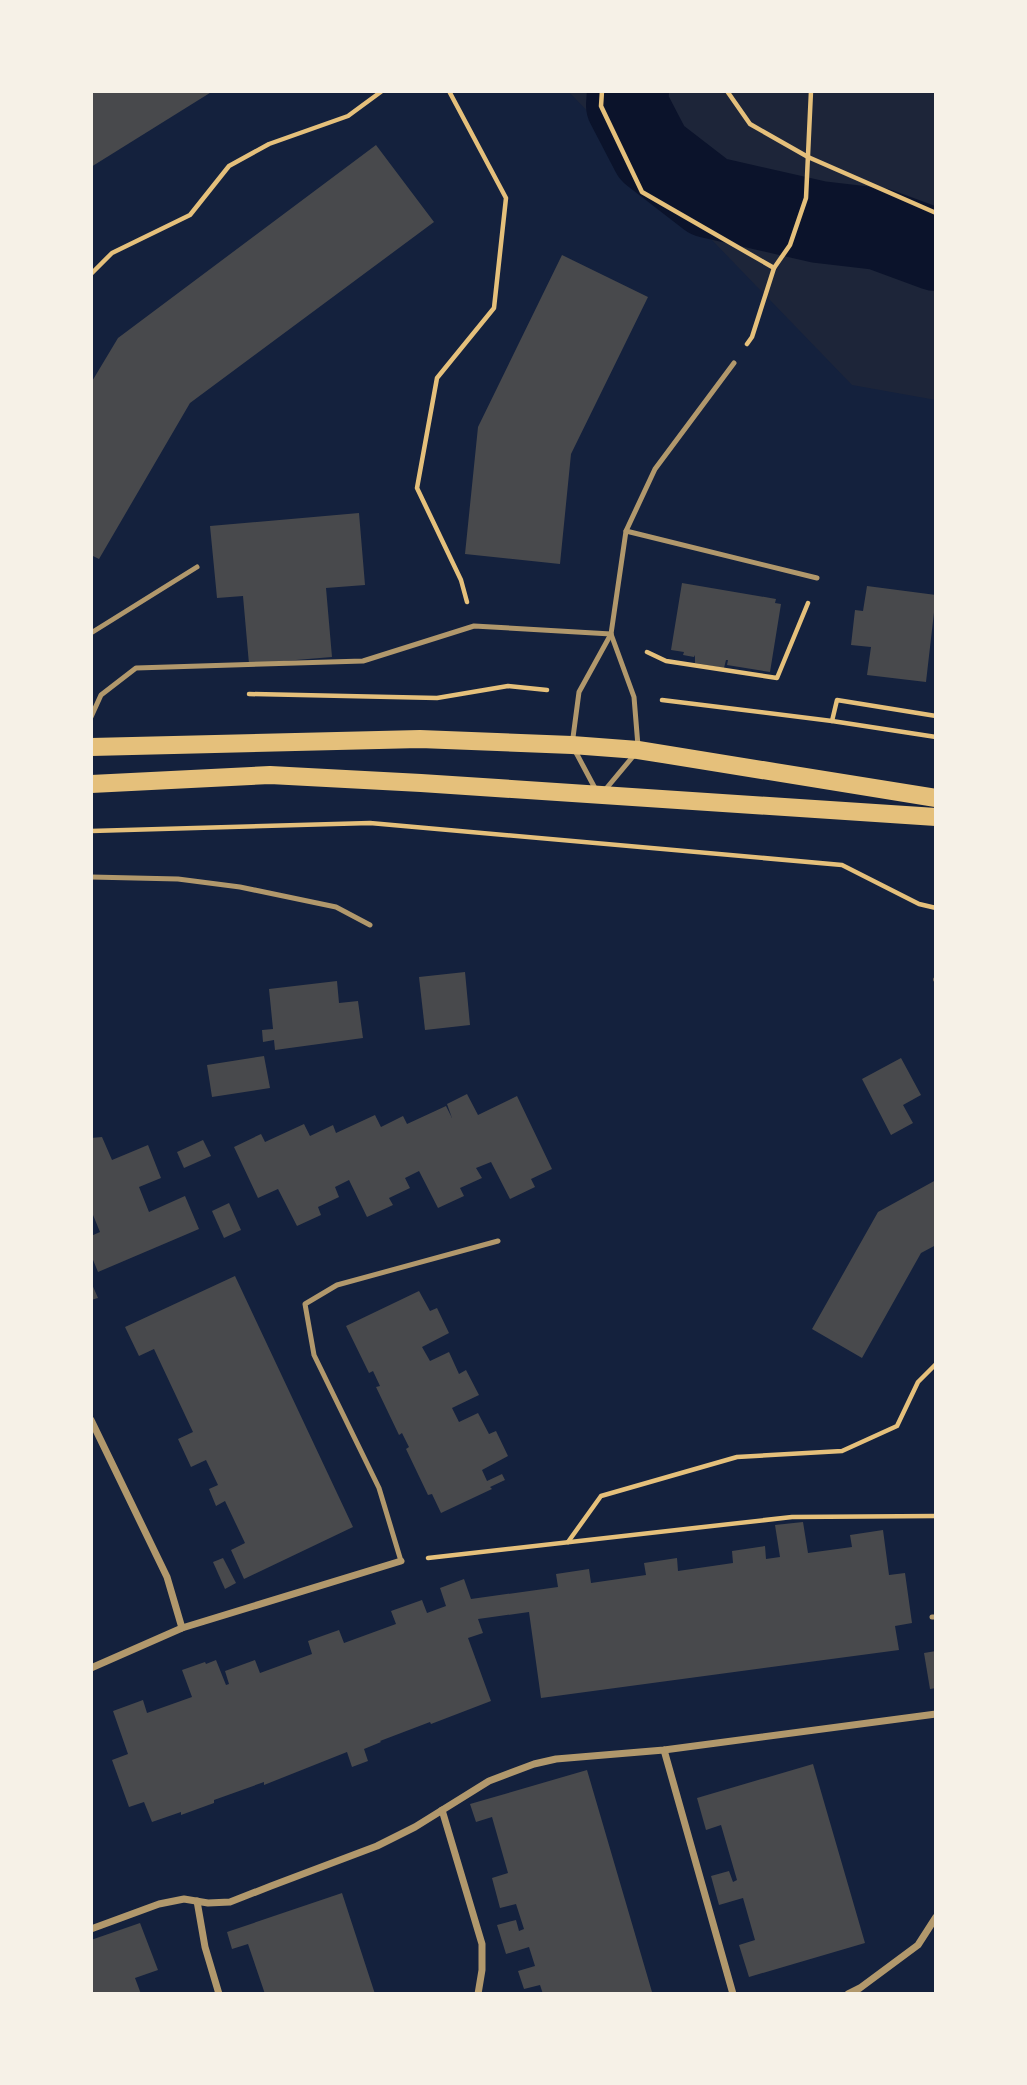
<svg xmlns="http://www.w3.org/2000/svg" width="1027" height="2085" font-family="'IBM Plex Sans',sans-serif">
<rect width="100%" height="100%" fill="#14213d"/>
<path fill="#1d2539" d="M 568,91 L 936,91 L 936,400 L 852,385 Z"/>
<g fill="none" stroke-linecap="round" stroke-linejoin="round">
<path stroke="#0b132b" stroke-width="82" d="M 628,91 L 627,105 L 652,153 L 709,197 L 819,222 L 879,229 L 936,250"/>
</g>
<g fill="#48494c">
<path d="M 91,91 L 213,91 L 91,167 Z"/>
<path d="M 376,145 L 434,222 L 190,403 L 99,559 L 91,555 L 91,383 L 118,338 Z"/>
<path d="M 562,255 L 648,297 L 571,454 L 560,564 L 465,554 L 478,427 Z"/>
<path d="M 359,513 L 365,585 L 326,588 L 332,657 L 249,664 L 243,596 L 217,598 L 210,526 Z"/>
<path d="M 682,583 L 776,599 L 775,603 L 781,604 L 770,672 L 727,665 L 728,660 L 726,660 L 724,668 L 695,663 L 695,655 L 694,657 L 683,655 L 684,652 L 671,650 Z"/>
<path d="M 867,586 L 936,595 L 926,682 L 867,675 L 871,647 L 851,645 L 855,610 L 863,611 Z"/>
<path d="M 465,972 L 470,1025 L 425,1030 L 419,977 Z"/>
<path d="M 337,981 L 339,1003 L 358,1001 L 363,1038 L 275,1050 L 274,1040 L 263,1042 L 262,1030 L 273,1029 L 269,989 Z"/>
<path d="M 264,1056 L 270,1088 L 212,1097 L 207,1065 Z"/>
<path d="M 901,1058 L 921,1095 L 903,1105 L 913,1123 L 891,1135 L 862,1079 Z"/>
<path d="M 467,1094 L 478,1115 L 517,1096 L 552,1169 L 531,1179 L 535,1187 L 510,1199 L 491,1162 L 476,1168 L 482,1178 L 460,1188 L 464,1196 L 438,1208 L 419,1171 L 405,1178 L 410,1188 L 389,1198 L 393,1205 L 367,1217 L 349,1180 L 335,1187 L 339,1197 L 318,1207 L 321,1215 L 297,1226 L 278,1189 L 258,1198 L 234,1147 L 261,1134 L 265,1142 L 304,1124 L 310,1136 L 333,1125 L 336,1133 L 375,1115 L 381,1127 L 403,1116 L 407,1124 L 446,1106 L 452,1118 L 447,1104 Z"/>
<path d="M 102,1137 L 112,1160 L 148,1145 L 161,1178 L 139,1187 L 149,1212 L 185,1196 L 199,1229 L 98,1272 L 91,1255 L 91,1236 L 100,1232 L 91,1210 L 91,1138 Z"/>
<path d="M 203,1140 L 211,1156 L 184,1168 L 177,1152 Z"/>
<path d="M 936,1180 L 936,1245 L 921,1253 L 862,1358 L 812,1329 L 878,1212 Z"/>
<path d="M 229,1203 L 241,1230 L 224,1238 L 212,1211 Z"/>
<path d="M 235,1276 L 353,1527 L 244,1579 L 231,1550 L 245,1543 L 225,1501 L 216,1506 L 209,1489 L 218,1485 L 206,1460 L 191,1467 L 178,1439 L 193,1432 L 154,1349 L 139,1356 L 125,1327 Z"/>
<path d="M 91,1282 L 98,1298 L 91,1300 Z"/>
<path d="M 419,1291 L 430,1311 L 437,1308 L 449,1333 L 422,1347 L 430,1361 L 449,1352 L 459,1374 L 466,1370 L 479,1395 L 452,1408 L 459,1422 L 478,1413 L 489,1434 L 496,1431 L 508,1456 L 482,1470 L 487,1481 L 502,1474 L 505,1480 L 490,1487 L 492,1489 L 441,1513 L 432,1494 L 428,1495 L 406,1449 L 409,1447 L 402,1433 L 399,1435 L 376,1387 L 380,1386 L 373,1371 L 369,1373 L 346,1326 Z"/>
<path d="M 803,1522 L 808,1553 L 852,1547 L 850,1535 L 883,1530 L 889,1575 L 905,1573 L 912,1623 L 895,1626 L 899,1650 L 541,1698 L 529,1612 L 478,1619 L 483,1633 L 468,1638 L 491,1701 L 431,1724 L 430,1722 L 380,1741 L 381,1742 L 364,1749 L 368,1761 L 352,1767 L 347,1752 L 264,1785 L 264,1782 L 214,1800 L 214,1803 L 181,1815 L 181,1812 L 152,1822 L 144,1802 L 129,1807 L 112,1760 L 128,1754 L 113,1711 L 143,1700 L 147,1713 L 192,1697 L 182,1670 L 205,1662 L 206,1664 L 216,1660 L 226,1685 L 229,1684 L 225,1671 L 255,1660 L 260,1673 L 312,1654 L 308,1641 L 339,1630 L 344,1643 L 396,1624 L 391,1611 L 422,1600 L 427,1613 L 446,1606 L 440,1588 L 464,1579 L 471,1599 L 558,1587 L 556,1574 L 589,1569 L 591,1583 L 646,1575 L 644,1563 L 677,1558 L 678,1571 L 733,1563 L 732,1551 L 765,1546 L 766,1559 L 780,1557 L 775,1525 Z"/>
<path d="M 223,1558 L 236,1583 L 225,1589 L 213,1562 Z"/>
<path d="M 936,1651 L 936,1688 L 930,1689 L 924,1653 Z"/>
<path d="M 813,1764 L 865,1943 L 749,1977 L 739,1945 L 755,1940 L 743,1898 L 719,1905 L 711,1876 L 729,1871 L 733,1882 L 737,1880 L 721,1825 L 706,1830 L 697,1798 Z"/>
<path d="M 587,1770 L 652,1992 L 644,1994 L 543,1994 L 540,1985 L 524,1989 L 518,1971 L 535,1966 L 529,1947 L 506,1954 L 497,1925 L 516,1920 L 519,1931 L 524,1929 L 516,1904 L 500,1908 L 492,1878 L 508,1873 L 492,1817 L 476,1822 L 470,1804 Z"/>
<path d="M 342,1893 L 375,1994 L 265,1994 L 248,1944 L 232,1949 L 227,1932 Z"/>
<path d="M 140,1923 L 158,1970 L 135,1978 L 141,1994 L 91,1994 L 91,1940 Z"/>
</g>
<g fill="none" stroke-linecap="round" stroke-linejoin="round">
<g stroke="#e5c07b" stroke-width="4.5">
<path d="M 449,91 L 506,198 L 494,308 L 437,378 L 417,488 L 461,580 L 467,602"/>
<path d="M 602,91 L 601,106 L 642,192 L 774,268"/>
<path d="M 727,91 L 750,124 L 808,157 L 936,213"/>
<path d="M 91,274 L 112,253 L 190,215 L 229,166 L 269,144 L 348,116 L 382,91"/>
<path d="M 747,344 L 752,337 L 774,268 L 790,245 L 806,198 L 811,91"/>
<path d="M 647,652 L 666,661 L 777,678 L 808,603"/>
<path d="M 249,694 L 437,698 L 508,686 L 547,690"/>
<path d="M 662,700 L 832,721 L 936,737"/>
<path d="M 832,721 L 837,700 L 936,716"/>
<path d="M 91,831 L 370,823 L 842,865 L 919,904 L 936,908"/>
<path d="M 568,1542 L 601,1496 L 737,1457 L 842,1451 L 897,1426 L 918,1382 L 936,1364"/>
<path d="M 428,1558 L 792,1517 L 936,1516"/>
</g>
<g stroke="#b1986c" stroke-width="5">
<path d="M 626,531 L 817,578"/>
<path d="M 91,633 L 197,567"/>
<path d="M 611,634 L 634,697 L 638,746"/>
<path d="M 91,717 L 101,695 L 136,668 L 363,661 L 474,626 L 611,634"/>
<path d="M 605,790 L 635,754"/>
<path d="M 597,792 L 572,745 L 579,692 L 611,634 L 626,531 L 655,469 L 734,363"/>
<path d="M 91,877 L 178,879 L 240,887 L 336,907 L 370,925"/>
<path d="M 936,979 L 936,980"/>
<path d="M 401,1561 L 379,1488 L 314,1355 L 305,1304 L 337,1285 L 498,1241"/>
<path d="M 932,1617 L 936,1617"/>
</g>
<g stroke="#b1986c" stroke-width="7">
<path d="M 91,1420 L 167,1577 L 182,1628"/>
<path d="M 91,1668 L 182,1628 L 401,1561"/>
<path d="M 664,1750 L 733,1994"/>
<path d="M 442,1810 L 482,1944 L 482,1970 L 478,1994"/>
<path d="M 197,1901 L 205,1947 L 219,1994"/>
<path d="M 91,1929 L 159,1904 L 184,1899 L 208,1903 L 230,1902 L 271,1886 L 377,1846 L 415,1827 L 489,1781 L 534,1764 L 556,1759 L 664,1750 L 936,1714"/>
<path d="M 848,1994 L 860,1988 L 918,1945 L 936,1917"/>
</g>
<g stroke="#e5c07b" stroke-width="18">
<path d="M 91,747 L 420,739 L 572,745 L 638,750 L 936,798"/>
<path d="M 91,784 L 270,775 L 421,783 L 936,817"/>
</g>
</g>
<rect width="1027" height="2085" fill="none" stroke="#f6f1e7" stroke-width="186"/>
</svg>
